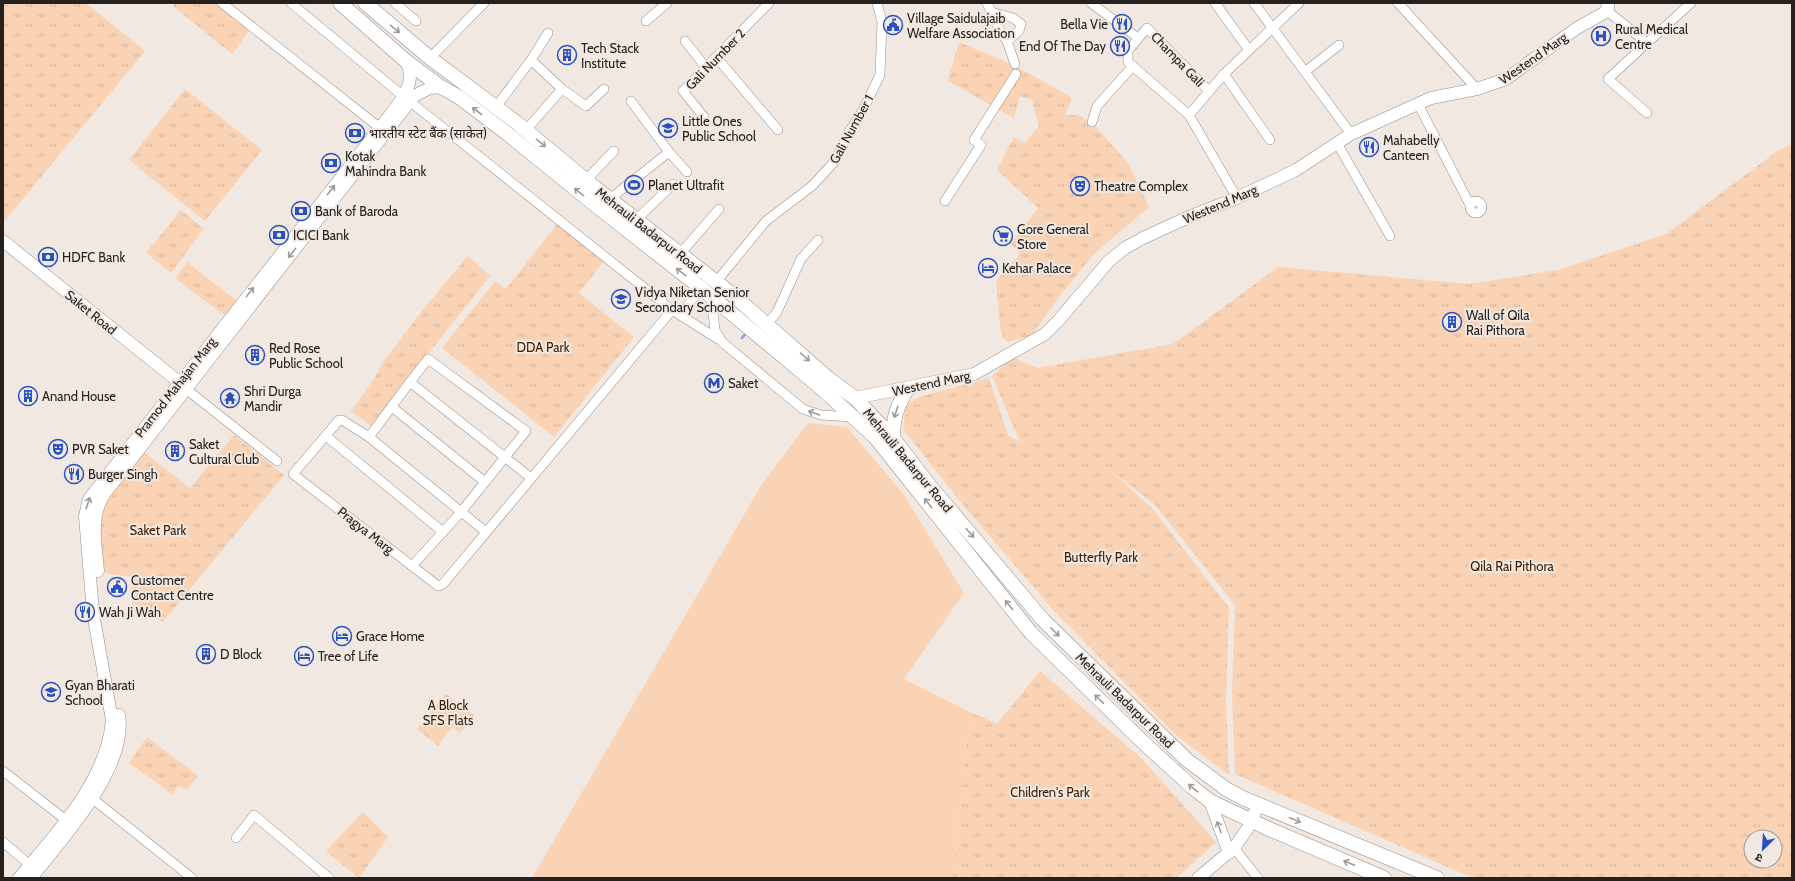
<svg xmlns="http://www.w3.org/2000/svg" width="1795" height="881" font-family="Cabin,'Noto Sans Devanagari',sans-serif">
<defs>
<pattern id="park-tufts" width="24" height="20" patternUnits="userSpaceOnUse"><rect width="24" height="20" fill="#fad3b5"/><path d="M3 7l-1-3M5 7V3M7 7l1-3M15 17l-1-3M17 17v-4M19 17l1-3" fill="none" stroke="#d6b59b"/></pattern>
</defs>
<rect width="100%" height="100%" fill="#f1e8e2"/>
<path fill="#fad3b5" d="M 808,423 L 847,427 L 904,495 L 964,593 L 904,679 L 970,712 L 953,878 L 532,878 L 762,484 Z"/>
<g fill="url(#park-tufts)" fill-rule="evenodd">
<path d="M 3,3 L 86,3 L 145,51 L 3,223 Z"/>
<path d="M 175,3 L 216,3 L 249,31 L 232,54 L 173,6 Z"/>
<path d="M 959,42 L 1016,66 L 1072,98 L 1065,115 L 1079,115 L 1096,127 L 1128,163 L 1149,207 L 1094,254 L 1062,293 L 1031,336 L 1008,342 L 1003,338 L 1000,327 L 996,281 L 1020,254 L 1011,244 L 1038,208 L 997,170 L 1014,137 L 1025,143 L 1039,126 L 1032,100 L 1020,96 L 1014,118 L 948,81 Z"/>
<path d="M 185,89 L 262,150 L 205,221 L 129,160 Z"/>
<path d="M 1792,144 L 1792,878 L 1473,878 L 1235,774 L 1232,694 L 1235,605 L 1155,505 L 1108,468 L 1152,508 L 1229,608 L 1226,702 L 1229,775 L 1177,736 L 1054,611 L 959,500 L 903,429 L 906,405 L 919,397 L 989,378 L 1008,435 L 1020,442 L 992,376 L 1013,357 L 1037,368 L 1173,344 L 1278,267 L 1469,284 L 1558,270 L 1666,234 L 1779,150 ZM 1751,837 L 1775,837 L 1775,861 L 1751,861 Z"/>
<path d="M 181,210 L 204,229 L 171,273 L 146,253 Z"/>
<path d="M 557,224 L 604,261 L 579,293 L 634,337 L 554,437 L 442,348 L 495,281 L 506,289 Z"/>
<path d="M 468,256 L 490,276 L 436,344 L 400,392 L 371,426 L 351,411 L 375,377 L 383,362 L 425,307 Z"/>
<path d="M 187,262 L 237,301 L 225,316 L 175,278 Z"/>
<path d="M 234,435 L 284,475 L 163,622 L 132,607 L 132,577 L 100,572 L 100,511 L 144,452 L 190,488 Z"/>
<path d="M 1040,671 L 1141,758 L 1216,842 L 1180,875 L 1174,878 L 953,878 L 970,712 L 997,724 Z"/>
<path d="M 446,694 L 475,716 L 460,733 L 452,727 L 438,746 L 417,729 Z"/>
<path d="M 147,737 L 198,776 L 187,790 L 178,786 L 172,794 L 129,763 Z"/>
<path d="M 363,812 L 388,837 L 359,878 L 326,851 Z"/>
</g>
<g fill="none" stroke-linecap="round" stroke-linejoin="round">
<path stroke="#899fce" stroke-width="2.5" d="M 742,338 L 746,333"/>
<defs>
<g id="street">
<path d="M 222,3 L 380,128"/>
<path d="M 291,3 L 403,96 L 672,310 L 718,339"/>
<path d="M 395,3 L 416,21"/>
<path d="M 987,3 L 1001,33 L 1007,41 L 1015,64"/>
<path d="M 1091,3 L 1138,38"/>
<path d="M 1215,3 L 1249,50"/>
<path d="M 1254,3 L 1351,134"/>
<path d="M 1398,3 L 1477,89"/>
<path d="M 1606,10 L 1647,43 L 1691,3"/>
<path d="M 991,12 L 1013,18 L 1021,24 L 1019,31 L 1007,41"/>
<path d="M 646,21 L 667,3"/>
<path d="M 685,41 L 707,69"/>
<path d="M 1647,43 L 1608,79 L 1647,113"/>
<path d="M 430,58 L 484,3"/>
<path d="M 717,58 L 778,130"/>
<path d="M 531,60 L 548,33"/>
<path d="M 1306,71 L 1339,45"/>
<path d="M 1224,74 L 1270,140"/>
<path d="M 1209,91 L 1147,28 L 1128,51 L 1128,62 L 1189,115 L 1237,198"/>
<path d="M 631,101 L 669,152 L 687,172"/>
<path d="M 1418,104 L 1470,205"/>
<path d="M 496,107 L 531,60 L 562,89"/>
<path d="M 1189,115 L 1224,74 L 1299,3"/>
<path d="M 704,117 L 683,91 L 769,3"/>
<path d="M 1092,122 L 1097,106 L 1133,66"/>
<path d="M 526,130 L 562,89 L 586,106 L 604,89"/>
<path d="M 1337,143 L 1390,236"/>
<path d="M 586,180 L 614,151"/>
<circle cx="1476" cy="207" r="6"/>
<path d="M 945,201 L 981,145 L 974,140 L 1016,74"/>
<path d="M 606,202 L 669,152"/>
<path d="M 636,220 L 673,184"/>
<path d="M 680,254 L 719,209"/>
<path d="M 716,282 L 766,221 L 812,186 L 836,160 L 847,135 L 863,110 L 880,75 L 882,22 L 877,3"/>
<path d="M 711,296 L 715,330 L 722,342 L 803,409 L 821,415 L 852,417"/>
<path d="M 680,315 L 701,288"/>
<path d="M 767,324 L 777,312 L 801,259 L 818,240"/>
<path d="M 410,382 L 428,359 L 526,431 L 461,512 L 412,566"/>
<path d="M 181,385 L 277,461"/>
<path d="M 392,407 L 485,482"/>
<path d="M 326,436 L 443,532"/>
<path d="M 369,437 L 410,382 L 531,478"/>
<path d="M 486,532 L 369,437 L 342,420 L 339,420 L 293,474 L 438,586 L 443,584 L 672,310"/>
<path d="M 3,771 L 71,824"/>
<path d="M 88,795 L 192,878"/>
<path d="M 236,838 L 254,815 L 329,878"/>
<path d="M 3,842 L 30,865"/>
<path d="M 1234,848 L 1258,878"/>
</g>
<g id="secondary">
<path d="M 3,241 L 179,382"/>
<path d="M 855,398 L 974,374 L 1045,334 L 1058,321 L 1109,261 L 1125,248 L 1143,238 L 1191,216 L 1237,198 L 1296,170 L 1351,134 L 1369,126 L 1431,98 L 1477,89 L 1506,79 L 1577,28 L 1604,13 L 1608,8 L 1608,3"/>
<path d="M 98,571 C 96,544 89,516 105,493 L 414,96 L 430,88 L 441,87"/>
<path d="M 1210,801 L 1229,853"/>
<path d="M 19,878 C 57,832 107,781 112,720 L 93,613 L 85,516 L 89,499 L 380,128 C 394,108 420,86 406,61"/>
<path d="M 31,878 C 62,839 128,768 119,715"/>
<path d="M 1198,878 L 1234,848 L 1248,828 L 1258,805"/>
</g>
<g id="primary">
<path d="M 340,3 L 406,61 L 441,87 L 459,97 L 509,135 L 599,208 L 701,288 L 820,387 L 875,437 L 1031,633 L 1145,744 L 1192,787 L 1210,801 L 1269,829 L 1384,878"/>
<path d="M 365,3 L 430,58 L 517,123 L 593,186 L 733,295 L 829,379 L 855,398 L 893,438 L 930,486 L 1043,620 L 1187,760 L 1226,789 L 1245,799 L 1437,878"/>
<path d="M 893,438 C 893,417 897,407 907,389"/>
</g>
</defs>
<use href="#street" stroke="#978e88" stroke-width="10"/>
<use href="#secondary" stroke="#978e88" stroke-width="13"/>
<use href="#primary" stroke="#978e88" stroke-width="15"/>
<use href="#street" stroke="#fff" stroke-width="9"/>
<use href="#secondary" stroke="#fff" stroke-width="12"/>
<use href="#primary" stroke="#fff" stroke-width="14"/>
</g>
<defs><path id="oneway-shaft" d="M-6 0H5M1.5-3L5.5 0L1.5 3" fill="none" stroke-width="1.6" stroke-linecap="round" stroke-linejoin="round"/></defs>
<g stroke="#9c9b9a">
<use href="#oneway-shaft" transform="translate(395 29) rotate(39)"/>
<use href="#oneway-shaft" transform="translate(477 111) rotate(-143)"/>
<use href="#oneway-shaft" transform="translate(541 143) rotate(40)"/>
<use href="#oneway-shaft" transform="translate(331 190) rotate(-52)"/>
<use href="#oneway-shaft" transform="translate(579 192) rotate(-141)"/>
<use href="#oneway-shaft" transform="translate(292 253) rotate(128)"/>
<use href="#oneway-shaft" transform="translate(681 272) rotate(-142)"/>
<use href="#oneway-shaft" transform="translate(250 292) rotate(-52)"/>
<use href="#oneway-shaft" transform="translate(805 357) rotate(42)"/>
<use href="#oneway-shaft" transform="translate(896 412) rotate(108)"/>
<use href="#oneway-shaft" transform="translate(814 413) rotate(-160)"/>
<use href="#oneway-shaft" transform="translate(88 503) rotate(-72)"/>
<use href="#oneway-shaft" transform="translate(928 503) rotate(-129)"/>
<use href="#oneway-shaft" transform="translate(970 533) rotate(50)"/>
<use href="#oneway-shaft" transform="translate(1009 605) rotate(-129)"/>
<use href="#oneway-shaft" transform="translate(1055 632) rotate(45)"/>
<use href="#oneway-shaft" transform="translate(1099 699) rotate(-136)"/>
<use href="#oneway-shaft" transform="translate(1193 788) rotate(-140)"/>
<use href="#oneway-shaft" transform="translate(1295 820) rotate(22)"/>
<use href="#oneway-shaft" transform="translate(1219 827) rotate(-110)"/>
<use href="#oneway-shaft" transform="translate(1349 863) rotate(-157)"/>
</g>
<defs>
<symbol id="restaurant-ring" viewBox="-11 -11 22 22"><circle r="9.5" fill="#f1e8e2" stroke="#2951c0" stroke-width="1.5"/><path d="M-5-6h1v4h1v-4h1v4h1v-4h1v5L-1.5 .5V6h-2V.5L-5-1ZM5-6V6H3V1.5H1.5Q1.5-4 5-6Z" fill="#2951c0"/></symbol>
<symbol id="civic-ring" viewBox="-11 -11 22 22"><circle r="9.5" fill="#f1e8e2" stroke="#2951c0" stroke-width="1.5"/><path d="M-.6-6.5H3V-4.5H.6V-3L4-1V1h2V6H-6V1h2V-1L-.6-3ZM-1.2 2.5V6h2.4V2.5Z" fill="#2951c0"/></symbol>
<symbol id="hospital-ring" viewBox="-11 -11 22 22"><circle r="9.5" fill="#f1e8e2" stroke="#2951c0" stroke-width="1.5"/><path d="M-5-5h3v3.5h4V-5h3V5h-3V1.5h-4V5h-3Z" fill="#2951c0"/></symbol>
<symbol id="building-ring" viewBox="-11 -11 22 22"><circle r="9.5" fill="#f1e8e2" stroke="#2951c0" stroke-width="1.5"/><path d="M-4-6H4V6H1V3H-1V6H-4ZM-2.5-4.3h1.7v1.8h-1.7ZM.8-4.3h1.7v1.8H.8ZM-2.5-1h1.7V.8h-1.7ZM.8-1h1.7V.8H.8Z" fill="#2951c0"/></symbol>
<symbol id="school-ring" viewBox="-11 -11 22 22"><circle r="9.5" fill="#f1e8e2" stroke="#2951c0" stroke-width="1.5"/><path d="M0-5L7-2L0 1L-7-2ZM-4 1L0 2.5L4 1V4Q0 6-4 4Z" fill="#2951c0"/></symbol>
<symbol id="bank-ring" viewBox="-11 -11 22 22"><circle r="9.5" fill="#f1e8e2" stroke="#2951c0" stroke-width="1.5"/><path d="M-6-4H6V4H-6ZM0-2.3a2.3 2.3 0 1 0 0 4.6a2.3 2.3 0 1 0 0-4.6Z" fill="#2951c0"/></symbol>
<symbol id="stadium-ring" viewBox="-11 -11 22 22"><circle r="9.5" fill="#f1e8e2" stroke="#2951c0" stroke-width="1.5"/><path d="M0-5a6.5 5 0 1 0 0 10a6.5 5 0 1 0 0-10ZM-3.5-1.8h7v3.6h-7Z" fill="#2951c0"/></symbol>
<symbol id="theatre-ring" viewBox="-11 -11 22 22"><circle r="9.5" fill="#f1e8e2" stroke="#2951c0" stroke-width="1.5"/><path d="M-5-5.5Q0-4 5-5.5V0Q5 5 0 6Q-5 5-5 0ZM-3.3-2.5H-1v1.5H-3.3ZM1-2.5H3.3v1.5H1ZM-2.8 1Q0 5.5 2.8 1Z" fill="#2951c0"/></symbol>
<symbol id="supermarket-ring" viewBox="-11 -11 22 22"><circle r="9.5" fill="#f1e8e2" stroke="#2951c0" stroke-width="1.5"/><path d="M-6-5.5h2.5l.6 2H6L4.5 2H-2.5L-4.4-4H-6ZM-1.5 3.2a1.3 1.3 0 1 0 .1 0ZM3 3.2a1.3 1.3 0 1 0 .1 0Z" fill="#2951c0"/></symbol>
<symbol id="hotel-ring" viewBox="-11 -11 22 22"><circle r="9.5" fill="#f1e8e2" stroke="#2951c0" stroke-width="1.5"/><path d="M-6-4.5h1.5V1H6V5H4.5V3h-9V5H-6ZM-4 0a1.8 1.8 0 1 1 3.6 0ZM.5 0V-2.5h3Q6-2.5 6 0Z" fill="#2951c0"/></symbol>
<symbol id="metro-ring" viewBox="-11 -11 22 22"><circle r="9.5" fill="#f1e8e2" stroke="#2951c0" stroke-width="1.5"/><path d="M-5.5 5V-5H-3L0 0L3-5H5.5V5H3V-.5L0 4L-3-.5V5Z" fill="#2951c0"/></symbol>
<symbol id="temple-ring" viewBox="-11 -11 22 22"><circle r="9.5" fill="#f1e8e2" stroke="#2951c0" stroke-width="1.5"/><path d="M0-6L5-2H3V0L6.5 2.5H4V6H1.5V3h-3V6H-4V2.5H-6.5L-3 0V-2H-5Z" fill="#2951c0"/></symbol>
</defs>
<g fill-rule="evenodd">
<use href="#restaurant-ring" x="1111" y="13" width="22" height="22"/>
<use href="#civic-ring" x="882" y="14" width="22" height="22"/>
<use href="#hospital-ring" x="1590" y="25" width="22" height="22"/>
<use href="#restaurant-ring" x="1109" y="35" width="22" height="22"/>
<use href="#building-ring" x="556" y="44" width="22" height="22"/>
<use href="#school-ring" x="657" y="117" width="22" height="22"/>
<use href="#bank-ring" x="344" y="122" width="22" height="22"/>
<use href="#restaurant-ring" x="1358" y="136" width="22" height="22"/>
<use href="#bank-ring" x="320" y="152" width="22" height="22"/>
<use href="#stadium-ring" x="623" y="174" width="22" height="22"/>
<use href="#theatre-ring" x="1069" y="175" width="22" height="22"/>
<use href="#bank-ring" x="290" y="200" width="22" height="22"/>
<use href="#bank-ring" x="268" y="224" width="22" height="22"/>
<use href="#supermarket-ring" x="992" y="225" width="22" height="22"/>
<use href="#bank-ring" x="37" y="246" width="22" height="22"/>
<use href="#hotel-ring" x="977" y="257" width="22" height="22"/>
<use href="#school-ring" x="610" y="288" width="22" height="22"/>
<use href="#building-ring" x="1441" y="311" width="22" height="22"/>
<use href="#building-ring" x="244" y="344" width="22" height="22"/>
<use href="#metro-ring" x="703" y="372" width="22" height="22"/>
<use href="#building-ring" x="17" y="385" width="22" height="22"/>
<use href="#temple-ring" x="219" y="387" width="22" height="22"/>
<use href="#theatre-ring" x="47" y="438" width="22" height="22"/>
<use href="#building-ring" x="164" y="440" width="22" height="22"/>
<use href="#restaurant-ring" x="63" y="463" width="22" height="22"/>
<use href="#civic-ring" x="106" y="576" width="22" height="22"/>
<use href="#restaurant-ring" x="74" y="601" width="22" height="22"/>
<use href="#hotel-ring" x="331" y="625" width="22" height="22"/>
<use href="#building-ring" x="195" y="643" width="22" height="22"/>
<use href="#hotel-ring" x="293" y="645" width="22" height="22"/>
<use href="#school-ring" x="40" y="681" width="22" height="22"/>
</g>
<g text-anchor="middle" stroke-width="4" stroke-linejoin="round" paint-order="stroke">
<g font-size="13" fill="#24211f" stroke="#f1e8e2" text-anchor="start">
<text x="907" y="23">Village Saidulajaib<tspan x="907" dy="15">Welfare Association</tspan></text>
<text x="1108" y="29" text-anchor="end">Bella Vie</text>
<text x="1615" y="34">Rural Medical<tspan x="1615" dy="15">Centre</tspan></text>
<text x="1106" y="51" text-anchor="end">End Of The Day</text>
<text x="581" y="53">Tech Stack<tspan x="581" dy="15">Institute</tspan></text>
<text x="682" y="126">Little Ones<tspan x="682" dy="15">Public School</tspan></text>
<text x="369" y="138">भारतीय स्टेट बैंक (साकेत)</text>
<text x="1383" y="145">Mahabelly<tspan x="1383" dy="15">Canteen</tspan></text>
<text x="345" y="161">Kotak<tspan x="345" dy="15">Mahindra Bank</tspan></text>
<text x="648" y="190">Planet Ultrafit</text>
<text x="1094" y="191">Theatre Complex</text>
<text x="315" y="216">Bank of Baroda</text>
<text x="1017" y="234">Gore General<tspan x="1017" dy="15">Store</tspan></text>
<text x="293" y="240">ICICI Bank</text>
<text x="62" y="262">HDFC Bank</text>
<text x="1002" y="273">Kehar Palace</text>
<text x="635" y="297">Vidya Niketan Senior<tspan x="635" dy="15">Secondary School</tspan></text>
<text x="1466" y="320">Wall of Qila<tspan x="1466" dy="15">Rai Pithora</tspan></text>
<text x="269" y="353">Red Rose<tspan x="269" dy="15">Public School</tspan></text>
<text x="728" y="388">Saket</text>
<text x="244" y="396">Shri Durga<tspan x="244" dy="15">Mandir</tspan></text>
<text x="42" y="401">Anand House</text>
<text x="189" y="449">Saket<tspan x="189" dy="15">Cultural Club</tspan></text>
<text x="72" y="454">PVR Saket</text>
<text x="88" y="479">Burger Singh</text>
<text x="131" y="585">Customer<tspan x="131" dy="15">Contact Centre</tspan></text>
<text x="99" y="617">Wah Ji Wah</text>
<text x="356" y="641">Grace Home</text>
<text x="220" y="659">D Block</text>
<text x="318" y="661">Tree of Life</text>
<text x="65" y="690">Gyan Bharati<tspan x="65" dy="15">School</tspan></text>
</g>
<g font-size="13" fill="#24211f" stroke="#f1e8e2">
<text transform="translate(1533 58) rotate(-35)" y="5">Westend Marg</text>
<text transform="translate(715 59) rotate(-46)" y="5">Gali Number 2</text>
<text transform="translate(1178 59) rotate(46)" y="5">Champa Gali</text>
<text transform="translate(851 129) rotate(-61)" y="5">Gali Number 1</text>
<text transform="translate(1220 204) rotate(-23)" y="5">Westend Marg</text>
<text transform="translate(649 230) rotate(38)" y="5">Mehrauli Badarpur Road</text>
<text transform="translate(91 312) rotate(39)" y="5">Saket Road</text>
<text transform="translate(931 383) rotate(-12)" y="5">Westend Marg</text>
<text transform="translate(175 387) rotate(-52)" y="5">Pramod Mahajan Marg</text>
<text transform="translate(908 460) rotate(50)" y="5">Mehrauli Badarpur Road</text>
<text transform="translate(366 530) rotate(38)" y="5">Pragya Marg</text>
<text transform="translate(1125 700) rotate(44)" y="5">Mehrauli Badarpur Road</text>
</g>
<g font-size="13" fill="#3f2003" stroke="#f1e8e2">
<text x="543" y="352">DDA Park</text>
<text x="158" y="535">Saket Park</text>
<text x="1101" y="562">Butterfly Park</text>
<text x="1512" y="571">Qila Rai Pithora</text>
<text x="448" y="710">A Block<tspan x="448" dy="15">SFS Flats</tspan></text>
<text x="1050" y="797">Children's Park</text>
</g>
</g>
<rect width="1795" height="881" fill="none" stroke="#24211f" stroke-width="8"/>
<g transform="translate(1763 849) rotate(205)"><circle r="19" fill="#f1e8e2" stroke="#9f9894"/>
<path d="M0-3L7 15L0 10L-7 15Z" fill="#2951c0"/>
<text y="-6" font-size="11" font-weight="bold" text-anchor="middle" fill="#24211f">उ</text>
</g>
</svg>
